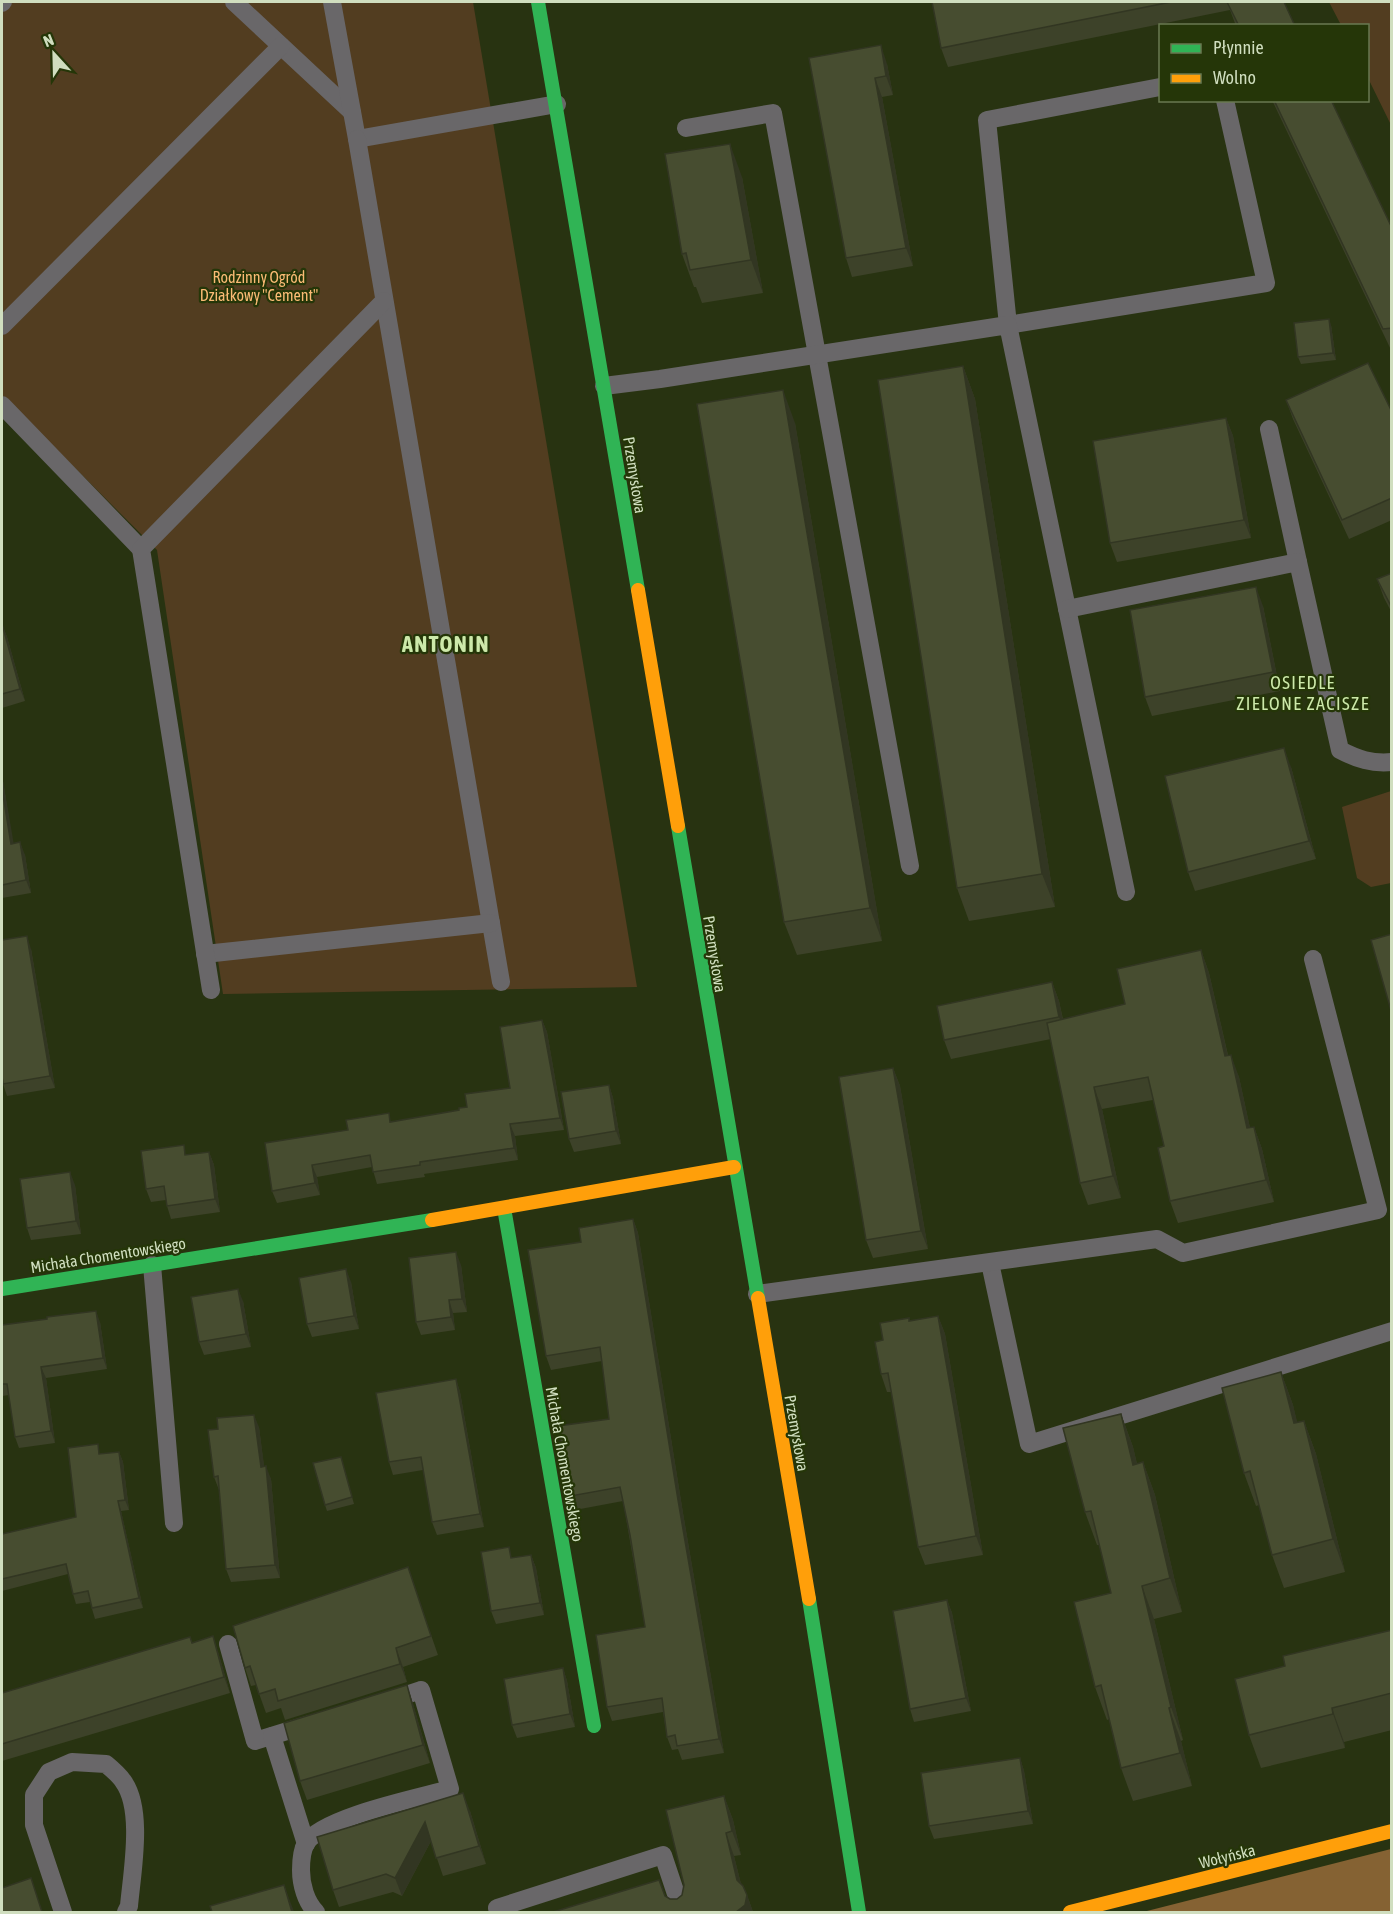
<svg xmlns="http://www.w3.org/2000/svg" width="1393" height="1914" font-family="'Asap Condensed',sans-serif">
<rect width="100%" height="100%" fill="#283311"/>
<g fill="#523d20">
<path d="M 2,2 L 473,2 L 637,987 L 223,994 L 157,550 L 2,395 Z"/>
<path d="M 1329,2 L 1391,2 L 1391,125 L 1368,78 L 1368,26 L 1341,25 Z"/>
<path d="M 1391,791 L 1391,883 L 1371,887 L 1357,878 L 1342,807 Z"/>
</g>
<path fill="#856233" d="M 1391,1849 L 1391,1912 L 1143,1912 Z"/>
<g fill="none" stroke-linecap="round" stroke-linejoin="round">
<g stroke="#696769" stroke-width="18">
<path d="M 234,2 L 352,112"/>
<path d="M 332,2 L 357,139 L 557,104"/>
<path d="M 2,3 L 3,2"/>
<path d="M 1160,87 L 987,120 L 1008,325 L 1266,283 L 1225,100"/>
<path d="M 686,128 L 773,113 L 910,866"/>
<path d="M 357,139 L 501,982"/>
<path d="M 2,326 L 281,46"/>
<path d="M 604,386 L 660,379 L 1008,325 L 1126,892"/>
<path d="M 2,405 L 141,549"/>
<path d="M 1269,429 L 1298,562"/>
<path d="M 1067,609 L 1298,562 L 1340,750 C 1357,759 1372,764 1392,762"/>
<path d="M 205,954 L 491,923"/>
<path d="M 211,990 L 141,549 L 384,301"/>
<path d="M 990,1263 L 1029,1444 L 1392,1331"/>
<path d="M 152,1265 L 174,1523"/>
<path d="M 757,1294 L 1157,1239 L 1183,1253 L 1378,1210 L 1313,959"/>
<path d="M 228,1644 L 255,1741 L 310,1724"/>
<path d="M 272,1736 L 306,1844"/>
<path d="M 497,1908 L 663,1855 L 682,1912"/>
<path d="M 63,1912 L 34,1825 L 34,1795 L 49,1772 L 72,1762 L 106,1764 C 112,1769 119,1775 123,1781 C 144,1809 132,1872 129,1906 L 126,1912"/>
<path d="M 316,1912 C 306,1902 301,1885 301,1870 C 301,1863 302,1850 306,1843 C 323,1817 418,1798 450,1789 L 421,1690 L 388,1701"/>
</g>
<g stroke="#30b455" stroke-width="14">
<path d="M 538,2 L 638,590"/>
<path d="M 678,826 L 758,1298"/>
<path d="M 504,1208 L 594,1726"/>
<path d="M 2,1289 L 432,1220"/>
<path d="M 809,1599 L 859,1912"/>
</g>
<g stroke="#ff9f0a" stroke-width="14">
<path d="M 638,590 L 678,826"/>
<path d="M 432,1220 L 734,1167"/>
<path d="M 758,1298 L 809,1599"/>
<path d="M 1070,1912 L 1392,1831"/>
</g>
</g>
<g fill="#3d4229">
<path d="M 932,2 L 1284,2 L 1295,26 L 1236,26 L 1230,10 L 948,67 L 941,48 Z"/>
<path d="M 809,58 L 887,64 L 893,95 L 882,97 L 913,266 L 852,277 L 846,258 Z"/>
<path d="M 1272,100 L 1331,100 L 1392,228 L 1392,352 Z"/>
<path d="M 742,177 L 763,293 L 702,303 L 696,287 L 694,287 L 682,254 Z"/>
<path d="M 1331,325 L 1336,360 L 1301,364 L 1298,357 Z"/>
<path d="M 963,366 L 975,399 L 1055,907 L 969,921 L 957,888 Z"/>
<path d="M 1286,400 L 1392,412 L 1392,520 L 1349,539 L 1293,419 Z"/>
<path d="M 1226,418 L 1233,436 L 1251,538 L 1117,562 L 1110,543 Z"/>
<path d="M 795,423 L 882,941 L 797,955 L 784,922 Z"/>
<path d="M 1392,573 L 1392,613 L 1384,598 L 1377,579 Z"/>
<path d="M 1263,606 L 1280,691 L 1152,716 L 1145,697 Z"/>
<path d="M 2,624 L 7,637 L 25,701 L 2,708 Z"/>
<path d="M 1291,767 L 1316,859 L 1195,891 L 1188,872 Z"/>
<path d="M 2,775 L 13,844 L 25,855 L 31,893 L 2,898 Z"/>
<path d="M 31,949 L 55,1088 L 7,1096 L 3,1084 Z"/>
<path d="M 1201,950 L 1209,973 L 1228,1055 L 1239,1077 L 1250,1128 L 1254,1127 L 1262,1149 L 1274,1202 L 1178,1223 L 1170,1201 L 1164,1146 L 1153,1100 L 1102,1109 L 1121,1198 L 1088,1205 L 1080,1183 L 1051,1039 L 951,1059 L 944,1040 L 1052,982 L 1059,1001 L 1063,1019 L 1125,1004 Z"/>
<path d="M 542,1020 L 547,1032 L 564,1130 L 515,1136 L 518,1160 L 424,1174 L 425,1177 L 377,1184 L 372,1167 L 317,1177 L 320,1195 L 277,1203 L 272,1191 L 348,1130 L 459,1110 L 510,1088 Z"/>
<path d="M 893,1068 L 900,1086 L 928,1249 L 873,1258 L 866,1240 Z"/>
<path d="M 609,1085 L 613,1098 L 621,1144 L 574,1152 L 569,1139 Z"/>
<path d="M 209,1152 L 214,1165 L 220,1212 L 171,1219 L 167,1206 L 166,1200 L 151,1202 L 146,1189 L 188,1155 Z"/>
<path d="M 75,1185 L 81,1234 L 31,1240 L 27,1228 Z"/>
<path d="M 633,1219 L 638,1233 L 683,1513 L 724,1753 L 682,1760 L 678,1749 L 672,1750 L 667,1737 L 663,1712 L 612,1721 L 607,1707 L 645,1627 L 623,1501 L 575,1510 L 571,1496 L 609,1419 L 602,1361 L 551,1370 L 546,1356 L 581,1242 Z"/>
<path d="M 461,1265 L 467,1312 L 453,1313 L 455,1330 L 421,1335 L 416,1322 Z"/>
<path d="M 351,1282 L 359,1329 L 312,1337 L 307,1324 Z"/>
<path d="M 243,1301 L 251,1347 L 204,1355 L 199,1342 Z"/>
<path d="M 938,1316 L 945,1334 L 983,1555 L 925,1565 L 918,1547 L 891,1392 L 887,1392 L 881,1374 L 883,1340 L 909,1318 L 910,1321 Z"/>
<path d="M 100,1322 L 107,1369 L 46,1378 L 55,1443 L 19,1448 L 15,1437 L 9,1395 L 2,1396 L 2,1325 Z"/>
<path d="M 1281,1372 L 1293,1405 L 1297,1423 L 1304,1421 L 1316,1454 L 1345,1572 L 1284,1588 L 1272,1555 L 1259,1505 L 1256,1506 L 1244,1473 Z"/>
<path d="M 456,1379 L 460,1392 L 484,1527 L 437,1535 L 432,1522 L 423,1470 L 393,1475 L 389,1462 Z"/>
<path d="M 1121,1414 L 1133,1447 L 1137,1464 L 1143,1462 L 1155,1495 L 1182,1612 L 1154,1619 L 1183,1740 L 1181,1741 L 1192,1786 L 1133,1801 L 1121,1768 L 1109,1719 L 1107,1720 L 1095,1687 L 1111,1593 L 1100,1545 L 1097,1545 L 1085,1512 Z"/>
<path d="M 259,1427 L 264,1467 L 271,1479 L 280,1578 L 231,1582 L 226,1569 L 219,1490 L 214,1477 Z"/>
<path d="M 119,1452 L 123,1462 L 129,1510 L 121,1511 L 143,1608 L 95,1619 L 90,1602 L 76,1604 L 73,1594 L 68,1574 L 2,1591 L 2,1534 L 76,1517 L 102,1454 Z"/>
<path d="M 343,1464 L 354,1504 L 327,1511 L 325,1505 Z"/>
<path d="M 531,1555 L 536,1568 L 544,1615 L 496,1624 L 491,1611 L 513,1558 Z"/>
<path d="M 414,1586 L 438,1655 L 403,1667 L 407,1682 L 285,1720 L 281,1708 L 266,1713 L 256,1685 L 251,1686 L 245,1668 Z"/>
<path d="M 947,1600 L 952,1613 L 971,1711 L 914,1722 L 910,1709 Z"/>
<path d="M 1392,1630 L 1392,1730 L 1344,1742 L 1345,1748 L 1261,1768 L 1249,1735 L 1285,1666 Z"/>
<path d="M 192,1643 L 218,1652 L 230,1693 L 2,1761 L 2,1693 Z"/>
<path d="M 563,1668 L 567,1681 L 575,1727 L 517,1738 L 512,1725 Z"/>
<path d="M 407,1685 L 413,1704 L 430,1763 L 307,1800 L 300,1781 Z"/>
<path d="M 1020,1758 L 1024,1771 L 1033,1824 L 934,1839 L 929,1826 Z"/>
<path d="M 724,1796 L 733,1820 L 741,1855 L 734,1856 L 741,1884 L 747,1895 L 753,1912 L 553,1912 L 665,1896 L 670,1899 L 677,1899 L 682,1895 Z"/>
<path d="M 470,1811 L 486,1864 L 443,1876 L 431,1841 L 402,1896 L 393,1892 L 339,1907 L 333,1890 Z"/>
</g>
<g fill="#323622">
<path d="M 881,45 L 887,64 L 893,95 L 886,76 Z"/>
<path d="M 875,78 L 882,97 L 913,266 L 906,248 Z"/>
<path d="M 730,144 L 742,177 L 763,293 L 751,260 Z"/>
<path d="M 1329,319 L 1331,325 L 1336,360 L 1333,353 Z"/>
<path d="M 963,366 L 975,399 L 1055,907 L 1042,874 Z"/>
<path d="M 783,390 L 795,423 L 882,941 L 870,908 Z"/>
<path d="M 1226,418 L 1233,436 L 1251,538 L 1244,520 Z"/>
<path d="M 1256,587 L 1263,606 L 1280,691 L 1273,672 Z"/>
<path d="M 2,624 L 7,637 L 25,701 L 20,689 Z"/>
<path d="M 1284,748 L 1291,767 L 1316,859 L 1309,841 Z"/>
<path d="M 2,775 L 16,857 L 11,844 L 2,789 Z"/>
<path d="M 20,842 L 25,855 L 31,893 L 26,880 Z"/>
<path d="M 27,936 L 31,949 L 55,1088 L 50,1076 Z"/>
<path d="M 1201,950 L 1209,973 L 1233,1078 L 1225,1056 Z"/>
<path d="M 1052,982 L 1059,1001 L 1066,1036 L 1059,1017 Z"/>
<path d="M 542,1020 L 547,1032 L 564,1130 L 560,1118 Z"/>
<path d="M 1231,1055 L 1239,1077 L 1255,1151 L 1247,1128 Z"/>
<path d="M 893,1068 L 900,1086 L 928,1249 L 921,1231 Z"/>
<path d="M 609,1085 L 613,1098 L 621,1144 L 616,1131 Z"/>
<path d="M 1094,1087 L 1102,1109 L 1121,1198 L 1113,1176 Z"/>
<path d="M 510,1124 L 515,1136 L 518,1160 L 514,1148 Z"/>
<path d="M 1254,1127 L 1262,1149 L 1274,1202 L 1266,1180 Z"/>
<path d="M 209,1152 L 214,1165 L 220,1212 L 215,1199 Z"/>
<path d="M 312,1165 L 317,1177 L 320,1195 L 315,1183 Z"/>
<path d="M 70,1172 L 75,1185 L 81,1234 L 76,1221 Z"/>
<path d="M 633,1219 L 638,1233 L 683,1513 L 724,1753 L 719,1739 L 678,1500 Z"/>
<path d="M 456,1252 L 461,1265 L 467,1312 L 462,1299 Z"/>
<path d="M 346,1269 L 351,1282 L 359,1329 L 354,1316 Z"/>
<path d="M 238,1289 L 243,1301 L 251,1347 L 246,1334 Z"/>
<path d="M 449,1300 L 453,1313 L 455,1330 L 451,1317 Z"/>
<path d="M 96,1311 L 100,1322 L 107,1369 L 103,1358 Z"/>
<path d="M 938,1316 L 945,1334 L 983,1555 L 976,1536 Z"/>
<path d="M 41,1367 L 46,1378 L 55,1443 L 51,1431 Z"/>
<path d="M 1281,1372 L 1293,1405 L 1306,1457 L 1294,1423 Z"/>
<path d="M 456,1379 L 460,1392 L 484,1527 L 480,1514 Z"/>
<path d="M 1121,1414 L 1133,1447 L 1145,1498 L 1133,1465 Z"/>
<path d="M 254,1415 L 259,1427 L 266,1480 L 261,1467 Z"/>
<path d="M 1304,1421 L 1316,1454 L 1345,1572 L 1333,1539 Z"/>
<path d="M 119,1452 L 123,1462 L 129,1510 L 125,1500 Z"/>
<path d="M 1143,1462 L 1155,1495 L 1182,1612 L 1170,1578 Z"/>
<path d="M 266,1466 L 271,1479 L 280,1578 L 275,1565 Z"/>
<path d="M 118,1501 L 121,1511 L 143,1608 L 139,1598 Z"/>
<path d="M 531,1555 L 536,1568 L 544,1615 L 540,1603 Z"/>
<path d="M 1142,1586 L 1154,1619 L 1183,1740 L 1171,1707 Z"/>
<path d="M 947,1600 L 952,1613 L 971,1711 L 966,1698 Z"/>
<path d="M 213,1636 L 218,1652 L 230,1693 L 224,1677 Z"/>
<path d="M 396,1648 L 403,1667 L 407,1682 L 400,1664 Z"/>
<path d="M 563,1668 L 567,1681 L 575,1727 L 570,1714 Z"/>
<path d="M 407,1685 L 413,1704 L 430,1763 L 423,1745 Z"/>
<path d="M 1169,1708 L 1181,1741 L 1192,1786 L 1180,1753 Z"/>
<path d="M 1332,1708 L 1344,1742 L 1345,1748 L 1333,1714 Z"/>
<path d="M 1020,1758 L 1024,1771 L 1033,1824 L 1028,1811 Z"/>
<path d="M 463,1793 L 470,1811 L 486,1864 L 479,1846 Z"/>
<path d="M 724,1796 L 733,1820 L 741,1855 L 732,1831 Z"/>
<path d="M 425,1822 L 432,1839 L 402,1896 L 395,1878 Z"/>
<path d="M 726,1833 L 734,1856 L 746,1904 L 747,1895 L 753,1912 L 736,1912 L 737,1880 Z"/>
<path d="M 284,1885 L 293,1909 L 294,1912 L 292,1912 Z"/>
</g>
<g fill="#474d30" stroke="#323622" stroke-width="1.5">
<path d="M 932,2 L 1171,2 L 941,48 Z"/>
<path d="M 1227,2 L 1284,2 L 1295,26 L 1239,26 Z"/>
<path d="M 881,45 L 886,76 L 875,78 L 906,248 L 846,258 L 809,58 Z"/>
<path d="M 1274,100 L 1331,100 L 1392,228 L 1392,328 L 1383,329 Z"/>
<path d="M 730,144 L 751,260 L 690,270 L 686,253 L 682,254 L 665,154 Z"/>
<path d="M 1329,319 L 1333,353 L 1298,357 L 1294,323 Z"/>
<path d="M 1368,363 L 1392,412 L 1392,498 L 1342,520 L 1286,400 Z"/>
<path d="M 963,366 L 1042,874 L 957,888 L 878,380 Z"/>
<path d="M 783,390 L 870,908 L 784,922 L 697,404 Z"/>
<path d="M 1226,418 L 1244,520 L 1110,543 L 1093,441 Z"/>
<path d="M 1392,573 L 1392,608 L 1377,579 Z"/>
<path d="M 1256,587 L 1273,672 L 1145,697 L 1130,610 Z"/>
<path d="M 2,624 L 20,689 L 2,694 Z"/>
<path d="M 1284,748 L 1309,841 L 1188,872 L 1165,776 Z"/>
<path d="M 2,789 L 11,844 L 20,842 L 26,880 L 2,885 Z"/>
<path d="M 1392,934 L 1392,1014 L 1371,940 Z"/>
<path d="M 27,936 L 50,1076 L 3,1084 L 2,1076 L 2,940 Z"/>
<path d="M 1201,950 L 1225,1056 L 1231,1055 L 1247,1128 L 1254,1127 L 1266,1180 L 1170,1201 L 1158,1148 L 1164,1146 L 1148,1077 L 1094,1087 L 1113,1176 L 1080,1183 L 1047,1023 L 1125,1004 L 1117,969 Z"/>
<path d="M 1052,982 L 1059,1017 L 944,1040 L 937,1006 Z"/>
<path d="M 542,1020 L 560,1118 L 510,1124 L 514,1148 L 420,1162 L 420,1165 L 373,1172 L 370,1155 L 312,1165 L 315,1183 L 272,1191 L 265,1143 L 348,1130 L 346,1120 L 389,1113 L 390,1122 L 459,1110 L 459,1108 L 467,1107 L 465,1094 L 510,1088 L 500,1027 Z"/>
<path d="M 893,1068 L 921,1231 L 866,1240 L 839,1077 Z"/>
<path d="M 609,1085 L 616,1131 L 569,1139 L 561,1092 Z"/>
<path d="M 184,1145 L 185,1155 L 209,1152 L 215,1199 L 167,1206 L 164,1186 L 146,1189 L 141,1151 Z"/>
<path d="M 70,1172 L 76,1221 L 27,1228 L 20,1179 Z"/>
<path d="M 633,1219 L 678,1500 L 719,1739 L 677,1746 L 675,1735 L 667,1737 L 662,1698 L 607,1707 L 596,1635 L 645,1627 L 630,1535 L 620,1487 L 571,1496 L 558,1426 L 609,1419 L 600,1347 L 546,1356 L 528,1250 L 581,1242 L 579,1228 Z"/>
<path d="M 456,1252 L 462,1299 L 449,1300 L 451,1317 L 416,1322 L 409,1258 Z"/>
<path d="M 346,1269 L 354,1316 L 307,1324 L 299,1278 Z"/>
<path d="M 238,1289 L 246,1334 L 199,1342 L 191,1297 Z"/>
<path d="M 96,1311 L 103,1358 L 41,1367 L 51,1431 L 15,1437 L 7,1384 L 2,1384 L 2,1325 L 47,1319 L 47,1317 Z"/>
<path d="M 938,1316 L 976,1536 L 918,1547 L 888,1373 L 881,1374 L 875,1342 L 883,1340 L 880,1323 L 909,1318 L 909,1321 Z"/>
<path d="M 1281,1372 L 1294,1423 L 1304,1421 L 1333,1539 L 1272,1555 L 1250,1471 L 1244,1473 L 1222,1388 Z"/>
<path d="M 456,1379 L 480,1514 L 432,1522 L 421,1457 L 389,1462 L 376,1393 Z"/>
<path d="M 1121,1414 L 1133,1465 L 1143,1462 L 1170,1578 L 1142,1586 L 1171,1707 L 1169,1708 L 1180,1753 L 1121,1768 L 1101,1685 L 1095,1687 L 1074,1602 L 1111,1593 L 1091,1511 L 1085,1512 L 1063,1428 Z"/>
<path d="M 254,1415 L 261,1467 L 266,1466 L 275,1565 L 226,1569 L 218,1476 L 214,1477 L 208,1430 L 218,1429 L 217,1418 Z"/>
<path d="M 98,1444 L 99,1454 L 119,1452 L 125,1500 L 118,1501 L 139,1598 L 92,1608 L 88,1591 L 73,1594 L 66,1564 L 2,1579 L 2,1534 L 76,1517 L 68,1448 Z"/>
<path d="M 341,1457 L 352,1497 L 325,1505 L 313,1463 Z"/>
<path d="M 509,1547 L 511,1558 L 531,1555 L 540,1603 L 491,1611 L 481,1552 Z"/>
<path d="M 408,1567 L 431,1636 L 396,1648 L 400,1664 L 278,1701 L 275,1689 L 259,1694 L 250,1666 L 245,1668 L 233,1626 Z"/>
<path d="M 947,1600 L 966,1698 L 910,1709 L 893,1611 Z"/>
<path d="M 1392,1630 L 1392,1693 L 1332,1708 L 1333,1714 L 1249,1735 L 1235,1679 L 1285,1666 L 1283,1656 Z"/>
<path d="M 213,1636 L 224,1677 L 2,1744 L 2,1693 L 190,1637 L 192,1643 Z"/>
<path d="M 563,1668 L 570,1714 L 512,1725 L 504,1679 Z"/>
<path d="M 407,1685 L 423,1745 L 300,1781 L 284,1723 Z"/>
<path d="M 1020,1758 L 1028,1811 L 929,1826 L 921,1773 Z"/>
<path d="M 463,1793 L 479,1846 L 436,1858 L 425,1822 L 395,1878 L 386,1874 L 333,1890 L 317,1837 Z"/>
<path d="M 724,1796 L 732,1831 L 726,1833 L 737,1880 L 743,1886 L 747,1895 L 745,1905 L 736,1912 L 553,1912 L 659,1880 L 665,1896 L 670,1899 L 677,1899 L 682,1895 L 684,1885 L 666,1810 Z"/>
<path d="M 31,1878 L 42,1912 L 2,1912 L 2,1888 Z"/>
<path d="M 284,1885 L 292,1912 L 212,1912 L 210,1906 Z"/>
</g>
<g text-anchor="middle" stroke-width="4.5" stroke-linejoin="round" paint-order="stroke">
<g font-size="16" fill="#fbbb75" stroke="#253608">
<text x="259" y="283">Rodzinny Ogród<tspan x="259" dy="18">Działkowy "Cement"</tspan></text>
</g>
<g font-size="16" fill="#d0debf" stroke="#253608">
<text transform="translate(635 475) rotate(81)" y="6">Przemysłowa</text>
<text transform="translate(715 954) rotate(81)" y="6">Przemysłowa</text>
<text transform="translate(108 1255) rotate(-9)" y="6">Michała Chomentowskiego</text>
<text transform="translate(797 1433) rotate(80)" y="6">Przemysłowa</text>
<text transform="translate(565 1464) rotate(80)" y="6">Michała Chomentowskiego</text>
<text transform="translate(1227 1856) rotate(-14)" y="6">Wołyńska</text>
</g>
<g font-size="18" letter-spacing="1.5" fill="#cde9aa" stroke="#253608">
<text x="1303" y="689">OSIEDLE<tspan x="1303" dy="21">ZIELONE ZACISZE</tspan></text>
</g>
<g font-size="22" font-weight="bold" letter-spacing="1.5" fill="#cde9aa" stroke="#253608">
<text x="446" y="652">ANTONIN</text>
</g>
</g>
<rect width="1393" height="1914" fill="none" stroke="#d0debf" stroke-width="6"/>
<rect x="1159" y="24" width="210" height="78" fill="#253608" stroke="#697951" stroke-width="1.5"/>
<rect x="1171" y="44" width="30" height="9" fill="#30b455" stroke="#697951" stroke-width="1.5"/>
<text x="1213" y="54" font-size="18" fill="#d0debf">Płynnie</text>
<rect x="1171" y="74" width="30" height="9" fill="#ff9f0a" stroke="#697951" stroke-width="1.5"/>
<text x="1213" y="84" font-size="18" fill="#d0debf">Wolno</text>
<g transform="translate(54 54) rotate(338)" stroke="#253608" stroke-width="4.5" paint-order="stroke">
<path d="M0-4.5L10 22L0 15L-10 22Z" fill="#d0debf"/>
<text y="-9" font-size="16" font-weight="bold" text-anchor="middle" fill="#d0debf">N</text>
</g>
</svg>
